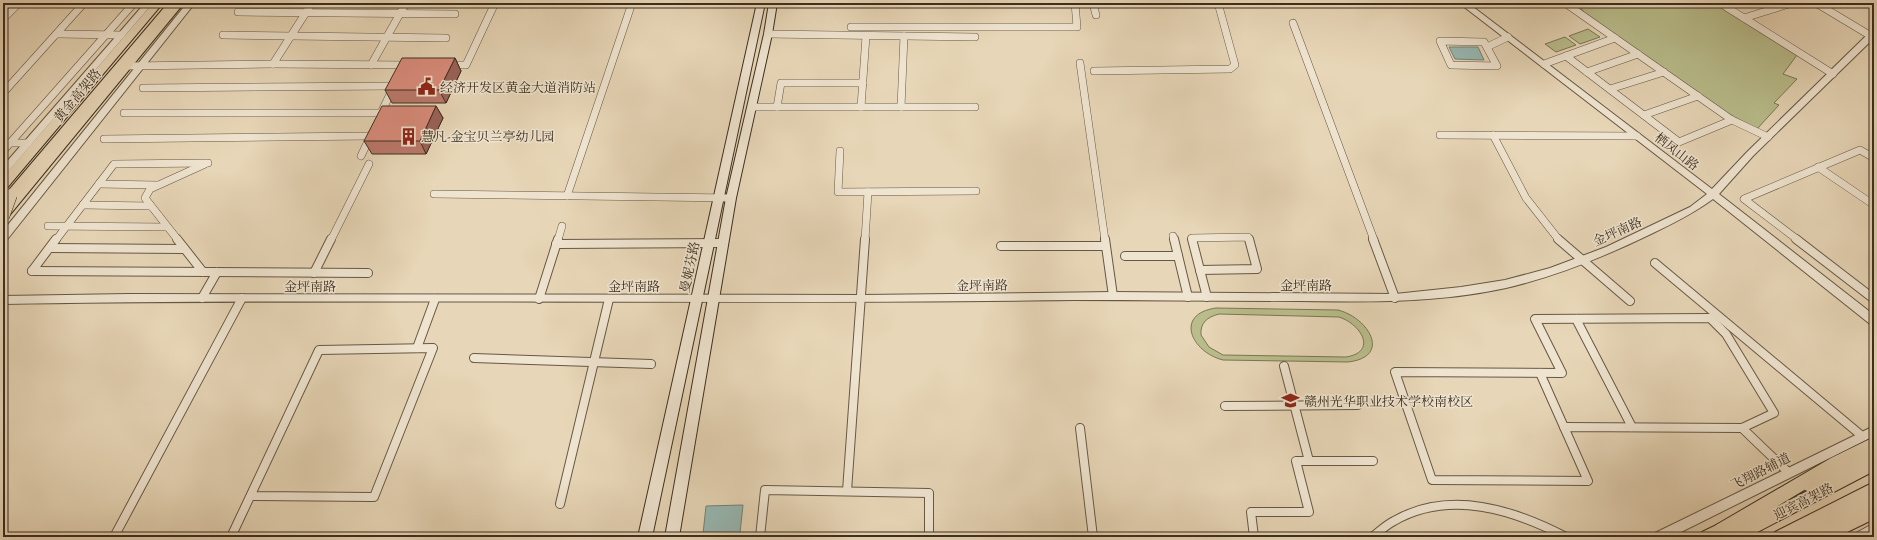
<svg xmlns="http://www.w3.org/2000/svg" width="1877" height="540" font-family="'EB Garamond','Noto Serif SC',serif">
<rect width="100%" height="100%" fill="#e7d6b7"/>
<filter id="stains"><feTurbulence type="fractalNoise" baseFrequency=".005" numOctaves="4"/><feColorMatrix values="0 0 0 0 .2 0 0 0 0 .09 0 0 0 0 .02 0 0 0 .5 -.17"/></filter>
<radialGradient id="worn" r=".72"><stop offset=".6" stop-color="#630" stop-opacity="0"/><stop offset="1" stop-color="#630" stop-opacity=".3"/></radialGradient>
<g fill="#b9bd8c" stroke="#7a7655" fill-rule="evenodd">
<path d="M 1581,3 L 1714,3 L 1797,55 L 1783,74 L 1797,79 L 1774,103 L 1779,105 L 1757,129 L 1727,113 L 1585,14 L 1578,4 Z"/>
<path d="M 1588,29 L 1600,37 L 1580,44 L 1569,36 Z"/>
<path d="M 1565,37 L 1576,45 L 1556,52 L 1545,44 Z"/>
<path d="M 1216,308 L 1338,310 C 1369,318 1392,357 1348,362 L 1223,360 C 1191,352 1174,314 1216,308 ZM 1219,314 L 1339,317 C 1361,324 1378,352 1346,357 L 1223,355 L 1209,347 L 1201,335 C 1200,323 1207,317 1219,314 Z"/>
</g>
<g fill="#97b8b3" stroke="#738177">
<path d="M 1449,47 L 1478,47 L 1484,60 L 1455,59 Z"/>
<path d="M 743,505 L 740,533 L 703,534 L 706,506 Z"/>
</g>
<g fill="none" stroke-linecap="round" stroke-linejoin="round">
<defs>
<g id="minor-far1">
<path d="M 1093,3 L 1096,15"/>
<path d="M 1565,3 L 1732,120 L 1768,137"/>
<path d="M 1720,3 L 1833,74"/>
<path d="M 1816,3 L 1871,36"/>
<path d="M 238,12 L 455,14"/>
<path d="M 1744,18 L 1792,3"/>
<path d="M 3,19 L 19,3"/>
<path d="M 1293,23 L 1374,240"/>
<path d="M 851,27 L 1077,27 L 1075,3"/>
<path d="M 57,34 L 121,35"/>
<path d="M 768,34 L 975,37"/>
<path d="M 223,35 L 446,38"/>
<path d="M 1440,41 L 1484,42 L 1497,66 L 1451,65 Z"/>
<path d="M 1487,47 L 1508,37"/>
<path d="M 1566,56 L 1679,142 L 1732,120"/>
<path d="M 1080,63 L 1105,240"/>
<path d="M 273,64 L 312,3"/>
<path d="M 1544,64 L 1615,38"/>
<path d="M 371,65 L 406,3"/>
<path d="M 448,65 L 466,65 L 495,3"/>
<path d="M 128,66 L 273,64 L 408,65"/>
<path d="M 1094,71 L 1230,69 L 1235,65 L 1218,3"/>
<path d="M 1587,72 L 1638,54"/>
<path d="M 143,88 L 394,86"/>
<path d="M 1610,89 L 1664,72"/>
<path d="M 3,93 L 84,3"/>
<path d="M 752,107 L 975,107"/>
<path d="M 777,107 L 781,83 L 863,83"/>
<path d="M 861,107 L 866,36"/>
<path d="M 901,107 L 904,36"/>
<path d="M 124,113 L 381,113"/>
<path d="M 380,115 L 393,88"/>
<path d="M 1644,115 L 1698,96"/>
<path d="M 1440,135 L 1637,136"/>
<path d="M 1493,135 L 1526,198 L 1559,240"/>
<path d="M 104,139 L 370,136"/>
<path d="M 6,143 L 28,143"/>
<path d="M 3,151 L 134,3"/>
<path d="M 840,151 L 838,192 L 976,191"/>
<path d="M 361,156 L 371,135"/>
<path d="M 1818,167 L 1874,205"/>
<path d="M 99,184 L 157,185"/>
<path d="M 434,194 L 731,198"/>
<path d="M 567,196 L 632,3"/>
<path d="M 83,205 L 150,206"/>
<path d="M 48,226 L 167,227"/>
<path d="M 1173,236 L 1174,240"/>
<path d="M 56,240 L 114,164 L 208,163"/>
<path d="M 178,240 L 145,198 L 150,189 L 205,164"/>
<path d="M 331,240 L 369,164"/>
<path d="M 558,240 L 562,226"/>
<path d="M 865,240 L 868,192"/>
<path d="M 1193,240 L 1192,238 L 1248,237 L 1249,240"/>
<path d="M 1798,240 L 1744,199 L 1860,150 L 1874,158"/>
</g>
<g id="minor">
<path d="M 177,239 L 203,272"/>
<path d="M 1105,239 L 1113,296"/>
<path d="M 1174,239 L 1188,297"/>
<path d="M 1192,239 L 1200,270"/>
<path d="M 1373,239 L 1395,298"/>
<path d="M 1558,239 L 1630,301"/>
<path d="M 1796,239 L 1874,299"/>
<path d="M 556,244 L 722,243"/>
<path d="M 1001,246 L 1105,246"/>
<path d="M 50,248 L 184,249"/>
<path d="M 1125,256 L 1178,256"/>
<path d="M 1655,263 L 1862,436"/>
<path d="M 1200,270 L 1207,297"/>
<path d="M 1200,270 L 1257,269 L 1249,239"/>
<path d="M 32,271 L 368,273"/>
<path d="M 32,271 L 56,239"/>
<path d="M 314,273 L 331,239"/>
<path d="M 202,298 L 217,272"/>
<path d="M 539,299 L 558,239"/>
<path d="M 1710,318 L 1726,334 L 1774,413 L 1742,428 L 1564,427 L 1588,481 L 1432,480 L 1395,372 L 1562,373 L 1535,319 Z"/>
<path d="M 1576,319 L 1632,427"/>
<path d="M 417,348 L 435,299"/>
<path d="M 474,358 L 651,364"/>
<path d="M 1284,366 L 1309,461"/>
<path d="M 1540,373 L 1564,427"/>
<path d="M 1225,406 L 1358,405"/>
<path d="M 1080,428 L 1093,537"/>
<path d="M 1742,428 L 1789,473"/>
<path d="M 847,491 L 865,239"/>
<path d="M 560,504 L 609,299"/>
<path d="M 114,537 L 242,298"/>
<path d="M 231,537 L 319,350 L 433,348 L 374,497 L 251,496"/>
<path d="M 760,537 L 765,490 L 929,493 L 929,537"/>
<path d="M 1254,537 L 1251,512 L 1309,512 L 1296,461 L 1373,461"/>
<path d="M 1372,537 C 1379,532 1386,525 1394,521 C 1450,489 1514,510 1566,537"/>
</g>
<g id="tertiary">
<path d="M 145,3 L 153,3 L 6,174 L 3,175 L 3,166 Z"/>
<path d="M 187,3 L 195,3 L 6,241 L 3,242 L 3,231 Z"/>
<path d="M 1459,3 L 1468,3 L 1712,189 L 1747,152 L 1871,31 L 1874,31 L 1874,38 L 1753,156 L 1719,194 L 1874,315 L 1874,325 L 1870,324 L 1713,199 C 1694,213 1674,223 1653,233 C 1606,256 1557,276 1506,288 C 1438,303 1368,302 1299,301 C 1223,301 1148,300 1073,300 C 716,305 359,298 3,304 L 3,296 L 129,294 L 862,295 L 1113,292 L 1395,294 L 1461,287 L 1505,280 L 1550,268 L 1606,247 L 1690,207 L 1707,194 Z"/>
<path d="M 1874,426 L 1874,436 L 1671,537 L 1653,537 L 1655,533 Z"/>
<path d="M 1874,523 L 1874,535 L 1871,537 L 1854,537 L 1856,533 Z"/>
</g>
<g id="secondary">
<path d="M 757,3 L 765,3 L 652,537 L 638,537 Z"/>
<path d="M 769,3 L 777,3 L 772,34 L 736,198 L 679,537 L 665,537 L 726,198 L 764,34 Z"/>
</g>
<g id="primary">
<path d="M 153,3 L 163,3 L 7,188 L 3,189 L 3,177 Z"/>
<path d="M 174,3 L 184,3 L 8,217 L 3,218 L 3,207 Z"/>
<path d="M 1874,446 L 1874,460 L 1815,490 L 1810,492 L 1805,490 L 1802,485 L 1805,480 Z"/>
<path d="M 1874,496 L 1874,511 L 1825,537 L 1801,537 L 1803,532 Z"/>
<path d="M 1731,518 L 1737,520 L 1739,525 C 1732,540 1714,537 1700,537 L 1702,532 Z"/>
</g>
<g id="trunk">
<path d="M 168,3 L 178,3 L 8,207 L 3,208 L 3,197 Z"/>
<path d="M 1874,437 L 1874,451 L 1841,468 L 1776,507 L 1874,457 L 1874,471 L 1748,537 L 1721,537 L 1716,535 L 1714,530 L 1716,525 L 1831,458 Z"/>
<path d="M 1874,482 L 1874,497 L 1797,537 L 1773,537 L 1775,532 Z"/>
<path d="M 1874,504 L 1874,519 L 1837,537 L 1813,537 L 1815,532 Z"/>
</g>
</defs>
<use href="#minor-far1" stroke="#675844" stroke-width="8"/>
<use href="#minor" stroke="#675844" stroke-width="10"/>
<use href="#tertiary" stroke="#675844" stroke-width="2"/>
<use href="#secondary" stroke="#3c2e1e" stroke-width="2"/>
<use href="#primary" stroke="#3c2e1e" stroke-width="2"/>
<use href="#trunk" stroke="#3c2e1e" stroke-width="2"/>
<use href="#minor-far1" stroke="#efe4d0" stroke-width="7"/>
<use href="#minor" stroke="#efe4d0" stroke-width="8"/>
<use href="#tertiary" fill="#efe4d0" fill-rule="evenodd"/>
<use href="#secondary" fill="#efe4d0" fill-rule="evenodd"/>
<use href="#primary" fill="#e7d6b7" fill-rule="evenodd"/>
<use href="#trunk" fill="#e7d6b7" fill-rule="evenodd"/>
<defs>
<path id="trunk-bridge" d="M 3,217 L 11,195"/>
</defs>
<use href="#trunk-bridge" stroke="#3c2e1e" stroke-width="13" stroke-linecap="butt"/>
<use href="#trunk-bridge" stroke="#e7d6b7" stroke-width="12"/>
</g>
<g fill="#bb786b" stroke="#3c2e1e">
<path d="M 455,58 L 461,71 L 446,103 L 392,103 L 385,90 Z"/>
<path d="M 436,106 L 443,118 L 426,154 L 372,154 L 364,141 Z"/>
</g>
<g fill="#996257" stroke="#3c2e1e">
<path d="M 455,58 L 461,71 L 446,103 L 439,90 Z"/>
<path d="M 436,106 L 443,118 L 426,154 L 420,141 Z"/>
</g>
<g fill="#da8c7c" stroke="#3c2e1e">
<path d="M 402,58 L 455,58 L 439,90 L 385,90 Z"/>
<path d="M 382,106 L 436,106 L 420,141 L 364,141 Z"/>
</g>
<defs>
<symbol id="civic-bare" viewBox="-9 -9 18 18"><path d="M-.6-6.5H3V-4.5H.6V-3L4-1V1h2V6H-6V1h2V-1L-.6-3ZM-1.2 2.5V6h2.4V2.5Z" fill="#8f2418" stroke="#efe4d0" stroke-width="2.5" paint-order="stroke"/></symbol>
<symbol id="building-bare" viewBox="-9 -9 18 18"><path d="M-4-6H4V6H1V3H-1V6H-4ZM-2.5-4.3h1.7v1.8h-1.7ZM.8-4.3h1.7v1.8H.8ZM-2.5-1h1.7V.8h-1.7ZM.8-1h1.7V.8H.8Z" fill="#8f2418" stroke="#efe4d0" stroke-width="2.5" paint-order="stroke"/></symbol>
<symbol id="school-bare" viewBox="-9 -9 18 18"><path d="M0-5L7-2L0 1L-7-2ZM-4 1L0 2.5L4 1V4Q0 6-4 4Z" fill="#8f2418" stroke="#efe4d0" stroke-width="2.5" paint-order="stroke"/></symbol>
</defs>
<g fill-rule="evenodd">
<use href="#civic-bare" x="414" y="74" width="25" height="25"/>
<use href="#building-bare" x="396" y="124" width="25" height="25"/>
<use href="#school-bare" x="1278" y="388" width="25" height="25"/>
</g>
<g text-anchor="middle" stroke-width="3" stroke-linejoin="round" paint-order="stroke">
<g font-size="13" fill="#3c2e1e" stroke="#efe4d0" text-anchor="start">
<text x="440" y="92">经济开发区黄金大道消防站</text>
<text x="421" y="141">慧凡-金宝贝兰亭幼儿园</text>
<text x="1304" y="406">赣州光华职业技术学校南校区</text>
</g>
<g font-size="13" fill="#3c2e1e" stroke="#efe4d0">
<text transform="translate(77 95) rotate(-50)" y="5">黄金高架路</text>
<text transform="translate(1677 151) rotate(38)" y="5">栖凤山路</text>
<text transform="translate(1617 231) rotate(-24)" y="5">金坪南路</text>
<text transform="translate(689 267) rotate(-78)" y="5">曼妮芬路</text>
<text transform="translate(982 285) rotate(-1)" y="5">金坪南路</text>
<text x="1306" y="290">金坪南路</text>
<text x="310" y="291">金坪南路</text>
<text x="634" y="291">金坪南路</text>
<text transform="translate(1760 471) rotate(-27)" y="5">飞翔路辅道</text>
<text transform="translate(1803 501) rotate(-27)" y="5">迎宾高架路</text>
</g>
</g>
<rect width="1877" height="540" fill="none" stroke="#e7d6b7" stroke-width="16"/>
<rect x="4" y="4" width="1869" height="532" fill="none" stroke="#3c2e1e" stroke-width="2"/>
<rect x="8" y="8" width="1861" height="524" fill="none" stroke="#3c2e1e"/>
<rect width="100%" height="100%" filter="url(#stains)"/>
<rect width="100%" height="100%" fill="url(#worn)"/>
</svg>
